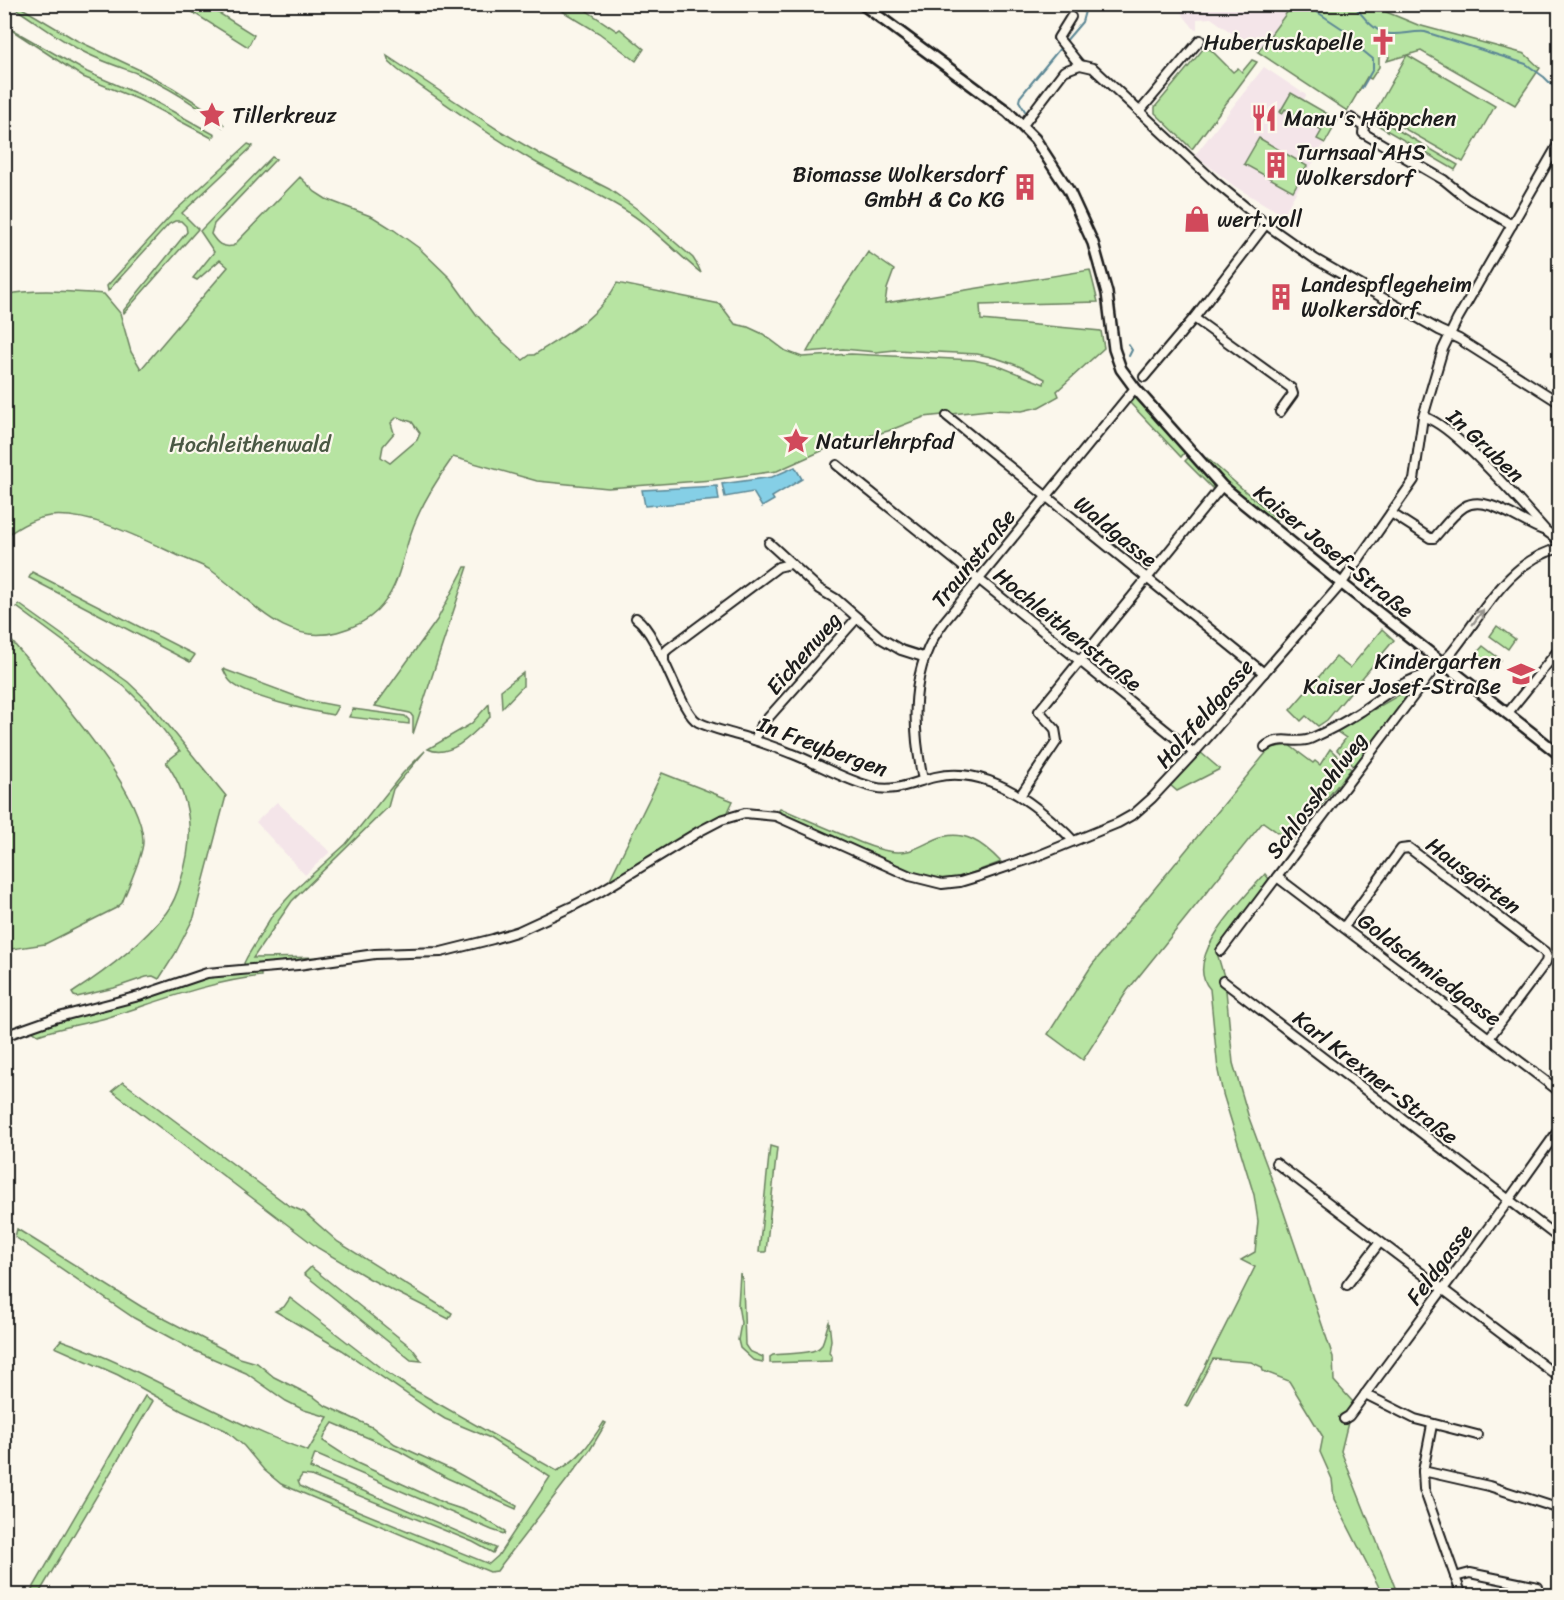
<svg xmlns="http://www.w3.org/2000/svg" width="1564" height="1600" font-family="Sriracha,sans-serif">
<rect width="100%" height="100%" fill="#fbf7ec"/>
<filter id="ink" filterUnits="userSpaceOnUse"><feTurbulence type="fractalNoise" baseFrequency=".0167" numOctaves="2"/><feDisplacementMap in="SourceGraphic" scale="12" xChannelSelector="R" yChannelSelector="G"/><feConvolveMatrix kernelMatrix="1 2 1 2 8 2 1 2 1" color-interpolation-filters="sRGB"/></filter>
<g filter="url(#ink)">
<g fill="#f4e5e9">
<path d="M 1288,4 L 1292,6 L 1258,52 L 1211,18 L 1197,19 L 1197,29 L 1195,30 L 1175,5 Z"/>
<path d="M 1264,67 L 1306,95 L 1303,102 L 1337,121 L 1283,215 L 1234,186 L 1195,155 Z"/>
<path d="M 277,802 L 330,852 L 305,875 L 256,822 Z"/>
</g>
<g fill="#b7e4a2" stroke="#6a805f" stroke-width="1.5" fill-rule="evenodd">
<path d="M 556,4 L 578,5 L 617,31 L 620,29 L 644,49 L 636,61 L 599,33 L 554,6 Z"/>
<path d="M 10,5 L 17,5 L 76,40 L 142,71 L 173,88 L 211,112 L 224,125 L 223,127 C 197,105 167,86 136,73 C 117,66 98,60 80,50 C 55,37 34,20 10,5 Z"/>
<path d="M 181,5 L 206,5 L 254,35 L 248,47 Z"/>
<path d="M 1288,5 L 1378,5 L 1384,11 L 1418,25 L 1525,54 L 1540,68 L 1515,105 L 1421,51 L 1407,55 L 1495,106 L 1463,162 L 1375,112 L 1407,55 L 1387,61 L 1389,57 L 1386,52 L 1379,57 L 1379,67 L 1371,79 L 1367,77 L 1347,111 L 1258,52 L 1291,7 Z"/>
<path d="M 4,25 L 87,72 L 154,101 L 215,135 L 212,138 L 140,100 L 83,77 Z"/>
<path d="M 1204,48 L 1211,50 L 1233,72 L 1238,68 L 1242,72 L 1252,60 L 1257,62 L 1192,149 L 1155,113 L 1155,107 Z"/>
<path d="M 387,56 L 497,129 L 540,154 L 609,189 L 637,209 L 693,258 L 698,266 L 701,273 C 677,254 657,231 631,214 C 601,194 566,180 535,162 C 487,134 443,102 398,70 L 389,62 Z"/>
<path d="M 1291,93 L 1338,120 L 1325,143 L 1317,139 L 1322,130 L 1285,109 L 1282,114 L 1280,112 Z"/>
<path d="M 1377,118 L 1458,165 L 1455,170 L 1374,123 Z"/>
<path d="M 1259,138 L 1307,166 L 1293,191 L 1244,164 Z"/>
<path d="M 248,144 L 253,146 L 182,213 L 198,229 L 124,313 L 123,311 L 187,232 L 186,226 L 181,221 L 175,221 L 169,224 L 108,291 L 107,286 L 176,210 Z"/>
<path d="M 272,157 L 276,159 L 214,224 L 211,234 C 217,243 221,248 233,246 L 300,177 L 315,192 L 326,199 L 373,217 L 394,230 L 419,248 L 450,278 L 476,314 L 496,336 L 523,360 L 530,355 L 534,355 C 566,334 599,318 617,283 L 720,304 L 735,324 L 748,327 L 763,334 L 786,351 L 802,357 L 851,354 L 974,360 L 996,365 L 1044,384 L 1045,379 C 1024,367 1001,358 977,354 L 895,350 L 876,352 L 843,349 L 807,352 L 836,300 L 868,252 L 894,270 L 887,289 L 885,303 L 1090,270 L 1098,302 L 980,305 L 981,320 L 1101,331 L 1104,348 L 1057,391 L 1059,396 L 1039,407 L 1022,411 L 989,410 L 924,417 L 888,431 L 835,445 L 777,471 L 712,480 L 608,488 L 537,481 L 453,457 C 438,478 419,509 411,533 C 401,561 399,589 377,611 C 366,622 352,628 337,632 C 283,646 251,599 212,571 C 203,565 190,561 179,556 C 142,539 92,512 50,516 C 34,518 17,528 5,537 L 4,295 C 36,288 72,292 104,294 L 120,313 L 131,352 L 141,369 L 228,267 L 220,260 L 197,280 L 193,278 L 214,252 L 200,231 ZM 397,417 L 412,422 L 420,433 L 417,440 L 390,463 L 381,457 L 383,446 L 394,433 L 391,423 Z"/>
<path d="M 1134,398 L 1137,398 L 1185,452 L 1181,457 L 1130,403 Z"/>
<path d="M 1189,457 L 1213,484 L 1212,488 L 1185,461 Z"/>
<path d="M 1207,458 L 1277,519 L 1274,522 L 1227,485 L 1205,460 Z"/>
<path d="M 465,567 L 468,567 L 413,734 L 413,717 L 410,713 L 375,706 L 437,620 Z"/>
<path d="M 32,572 L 195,655 L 190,662 L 37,582 L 29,578 Z"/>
<path d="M 19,604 L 128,682 L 151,704 L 226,796 L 194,917 L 175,954 L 159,979 L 153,976 L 146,977 L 114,988 L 77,997 L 74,996 L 72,993 C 106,971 141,945 166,913 C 173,904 178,891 181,880 C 195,836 192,800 166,762 L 180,751 L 147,709 L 125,687 L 17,607 Z"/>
<path d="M 1497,626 L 1515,639 L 1508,649 L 1490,636 Z"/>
<path d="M 1382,629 L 1394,640 L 1327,720 L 1318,726 L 1306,716 L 1301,721 L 1290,710 L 1336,657 L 1350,668 Z"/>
<path d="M 5,633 C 40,676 144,788 143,842 C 143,856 127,889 122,903 L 116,908 L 45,944 L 5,950 Z"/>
<path d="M 1483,646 L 1501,660 L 1493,670 L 1475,655 Z"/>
<path d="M 223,669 L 306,700 L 338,706 L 333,715 C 311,711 244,697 230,681 C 227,678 225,673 223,669 Z"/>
<path d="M 523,673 L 523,686 L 502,708 L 501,690 Z"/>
<path d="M 1406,691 L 1410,692 L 1355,767 L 1337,750 L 1346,738 L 1336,731 Z"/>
<path d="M 489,704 L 490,717 C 476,731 451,760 428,749 L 471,724 Z"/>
<path d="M 353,709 L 405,716 L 409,720 L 409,724 L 349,717 Z"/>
<path d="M 1289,745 L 1313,763 L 1315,761 L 1320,765 L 1330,749 L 1351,769 L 1291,842 L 1263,822 L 1127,991 L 1083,1060 L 1048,1034 L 1092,965 L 1270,748 Z"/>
<path d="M 425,751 L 393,789 L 388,807 L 292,901 L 253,958 L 330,957 L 245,966 L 244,963 L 247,957 L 273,914 L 297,888 L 346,844 L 403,773 Z"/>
<path d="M 1200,752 L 1220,769 L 1177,791 L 1170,785 Z"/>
<path d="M 662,773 L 733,801 L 727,814 L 708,822 L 608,883 Z"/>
<path d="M 780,808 C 798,816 817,824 836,832 C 853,839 869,848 888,851 C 909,855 918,847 936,839 C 963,828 983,843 1001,862 L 959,878 L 940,880 L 912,874 L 840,839 L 778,813 Z"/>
<path d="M 1265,874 L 1269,879 L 1217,953 L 1225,980 L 1233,1063 L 1249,1118 L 1282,1207 L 1333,1357 L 1334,1381 L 1353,1402 L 1341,1451 L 1398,1595 L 1383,1595 L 1334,1499 L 1332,1479 L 1320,1452 L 1323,1437 L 1289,1381 L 1263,1371 L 1262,1367 L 1251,1362 L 1213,1359 L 1187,1407 L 1185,1406 L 1255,1267 L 1241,1260 L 1255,1252 L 1258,1221 L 1254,1195 L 1223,1094 L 1218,1071 L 1210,989 C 1181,958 1245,897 1265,874 Z"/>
<path d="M 261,972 L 261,976 C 208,982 160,1001 109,1017 C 86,1024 61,1027 38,1035 L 30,1030 L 135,1001 L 195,980 L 229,973 Z"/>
<path d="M 123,1082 L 288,1205 L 304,1212 L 338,1242 L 452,1313 L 449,1319 L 370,1279 L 318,1248 L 112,1091 Z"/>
<path d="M 770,1146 L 777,1148 L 766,1252 L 759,1252 Z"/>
<path d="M 17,1229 L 142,1307 L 240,1358 L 257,1363 L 274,1377 L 314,1397 L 326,1406 L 372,1427 L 395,1444 L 452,1470 L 517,1506 L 516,1509 L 447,1478 L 399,1451 L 333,1423 L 326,1433 L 323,1441 L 357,1463 L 446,1504 L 476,1514 L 505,1531 L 504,1534 L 492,1530 L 315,1454 L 310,1468 L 496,1548 L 493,1553 L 473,1542 L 311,1476 L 302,1475 L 298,1481 L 300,1486 L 312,1492 L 489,1564 L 498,1556 L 550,1477 L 488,1437 L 445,1419 L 429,1409 L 342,1350 L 275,1311 L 284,1307 L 290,1298 L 386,1372 L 409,1387 L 557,1471 C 580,1459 590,1443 604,1422 L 606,1423 L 590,1450 L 502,1564 L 497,1571 L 490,1572 L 281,1484 L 264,1470 L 244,1446 L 225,1430 L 182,1411 L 118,1375 L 55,1347 L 61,1340 C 147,1370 222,1421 308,1451 L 328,1417 L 304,1410 L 286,1401 L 246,1373 L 193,1350 L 134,1318 L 15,1237 Z"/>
<path d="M 311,1267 L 412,1348 L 422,1361 L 411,1360 L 304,1274 Z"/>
<path d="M 740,1273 L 743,1282 L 745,1345 L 749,1351 L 763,1357 L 763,1362 L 753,1360 L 740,1348 L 738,1340 L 741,1323 L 738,1305 Z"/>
<path d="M 829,1322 L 831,1340 L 829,1353 L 832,1356 L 832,1361 L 770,1363 L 770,1357 L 773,1355 C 785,1353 815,1355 821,1346 C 825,1339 826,1329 829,1322 Z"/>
<path d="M 145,1396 L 153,1401 L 38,1595 L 29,1595 Z"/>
</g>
<g fill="#85cfe6" stroke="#5b8795" stroke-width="1.5">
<path d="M 795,467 L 802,479 L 772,497 L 774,500 L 762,507 L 753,492 L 725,497 L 722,484 L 772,477 Z"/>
<path d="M 717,486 L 719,500 L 645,506 L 642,490 Z"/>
</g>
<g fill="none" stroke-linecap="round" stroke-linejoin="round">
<g stroke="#5b8795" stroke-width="2">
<path d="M 1305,4 L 1352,35"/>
<path d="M 1353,4 C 1363,16 1375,34 1391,34 C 1402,35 1413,31 1425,32 L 1526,64 L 1544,77 L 1560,93"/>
<path d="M 1345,31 L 1344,34 L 1346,37 L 1373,59 L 1373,69 L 1362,88"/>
<path d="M 1065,42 L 1082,22 L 1087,4"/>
<path d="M 1025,111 L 1019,101 L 1020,97 L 1061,47"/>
<path d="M 1128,344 L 1132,350 L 1129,356"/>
</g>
<defs>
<g id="minor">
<path d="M 1071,17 L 1058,38 L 1080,65"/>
<path d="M 1140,111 L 1200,40"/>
<path d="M 1351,118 L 1364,127 L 1363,133 L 1444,180 L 1466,198 L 1512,225"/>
<path d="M 1023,125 L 1064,71 L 1080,65 L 1093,68 L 1215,182 L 1271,228 L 1315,259 L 1439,330 L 1459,339 L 1560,403"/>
<path d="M 1194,318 L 1291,388 L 1293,394 L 1280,412"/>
<path d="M 1144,377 L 1194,318 L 1266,224"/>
<path d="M 947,416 L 1264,673"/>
<path d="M 1423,417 C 1450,421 1525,507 1546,531 L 1560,541"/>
<path d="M 837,465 L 1194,753"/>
<path d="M 1391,513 L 1430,538 L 1434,538 C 1443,528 1452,515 1464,507 C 1486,493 1522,523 1543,530"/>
<path d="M 769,543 L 819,589 L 836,599 L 882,639 L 901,650 L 923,657"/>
<path d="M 636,618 C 660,635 680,713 698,722 C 710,728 724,731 737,735 C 756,740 774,747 793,754 C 819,764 846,781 873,787 C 896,793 913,782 935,777 C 978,767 1019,792 1050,819 C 1058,826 1067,833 1073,841"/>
<path d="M 664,659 L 664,653 L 668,649 L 778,567 L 790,564"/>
<path d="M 1507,714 L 1560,648"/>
<path d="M 755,740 L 760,727 L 857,618"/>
<path d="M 1265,747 C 1279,734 1295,745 1310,739 C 1326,732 1345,722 1360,712 C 1381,698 1404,679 1430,674"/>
<path d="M 923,780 C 912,727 909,667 944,622 L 1135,388"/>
<path d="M 1020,796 L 1057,741 L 1055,729 L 1039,711 L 1222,486"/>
<path d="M 1277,877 L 1560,1092"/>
<path d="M 1344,927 L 1401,849 L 1409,848 L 1545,952 L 1547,957 L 1546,962 L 1489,1038"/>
<path d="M 1221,951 L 1430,674 C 1437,666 1447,659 1453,651 C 1483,613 1509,560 1560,548"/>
<path d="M 1223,981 L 1560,1239"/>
<path d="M 4,1036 L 55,1018 L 139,996 L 207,973 L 298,965 L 375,954 L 441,952 L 493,939 L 519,931 L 571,907 L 598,893 L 700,831 L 721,820 L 745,813 L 776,816 L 910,876 L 942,884 L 960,882 L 980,876 L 1035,857 L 1118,823 L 1134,814 L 1152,798 L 1194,753 L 1342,583 L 1414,480 L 1423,417 L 1443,349 L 1457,320 L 1560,141"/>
<path d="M 1276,1163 L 1560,1378"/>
<path d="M 1347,1285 L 1380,1242"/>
<path d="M 1365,1394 L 1415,1419 L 1477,1435"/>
<path d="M 1344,1419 L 1349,1416 L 1503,1208 L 1560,1128"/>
<path d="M 1432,1425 L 1423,1471 L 1424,1489 L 1462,1596"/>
<path d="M 1423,1471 L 1489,1486 L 1560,1509"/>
<path d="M 1455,1577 L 1470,1573 L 1538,1587"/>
</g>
<path id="tertiary" d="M 862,4 L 1008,112 L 1035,139 L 1069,191 L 1093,243 L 1107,293 L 1114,349 L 1121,369 L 1135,388 L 1222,486 L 1346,587 L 1560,755"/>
</defs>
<use href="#minor" stroke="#1c1c1c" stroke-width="12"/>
<use href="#tertiary" stroke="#1c1c1c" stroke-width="14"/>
<use href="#minor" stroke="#fbf7ec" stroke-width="8"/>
<use href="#tertiary" stroke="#fbf7ec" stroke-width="9"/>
</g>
<defs><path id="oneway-shaft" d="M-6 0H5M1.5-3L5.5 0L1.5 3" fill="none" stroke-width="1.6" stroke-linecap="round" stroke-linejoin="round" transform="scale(1.5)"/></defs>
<use stroke="#97948e" href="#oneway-shaft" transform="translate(1478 617) rotate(-54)"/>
</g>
<defs>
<symbol id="church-bare" viewBox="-9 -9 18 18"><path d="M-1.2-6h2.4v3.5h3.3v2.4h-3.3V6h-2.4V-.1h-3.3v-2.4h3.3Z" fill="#d1495b" stroke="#fbf7ec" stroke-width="2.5" paint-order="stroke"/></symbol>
<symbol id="sight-bare" viewBox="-9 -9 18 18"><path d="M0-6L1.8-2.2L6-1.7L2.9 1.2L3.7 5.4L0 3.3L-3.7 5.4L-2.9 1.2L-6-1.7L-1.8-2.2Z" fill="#d1495b" stroke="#fbf7ec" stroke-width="2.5" paint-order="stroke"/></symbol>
<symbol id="restaurant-bare" viewBox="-9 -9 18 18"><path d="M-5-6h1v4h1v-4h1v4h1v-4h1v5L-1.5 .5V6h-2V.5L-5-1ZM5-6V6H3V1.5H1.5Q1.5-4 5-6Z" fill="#d1495b" stroke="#fbf7ec" stroke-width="2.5" paint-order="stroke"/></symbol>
<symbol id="building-bare" viewBox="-9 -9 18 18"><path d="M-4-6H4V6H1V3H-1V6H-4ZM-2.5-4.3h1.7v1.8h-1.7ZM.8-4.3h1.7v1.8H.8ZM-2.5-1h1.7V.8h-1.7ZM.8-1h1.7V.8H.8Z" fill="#d1495b" stroke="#fbf7ec" stroke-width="2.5" paint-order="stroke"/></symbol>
<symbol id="shop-bare" viewBox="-9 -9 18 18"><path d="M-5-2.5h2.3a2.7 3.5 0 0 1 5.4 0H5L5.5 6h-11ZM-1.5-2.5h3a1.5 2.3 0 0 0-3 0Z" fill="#d1495b" stroke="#fbf7ec" stroke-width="2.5" paint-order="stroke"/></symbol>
<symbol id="school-bare" viewBox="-9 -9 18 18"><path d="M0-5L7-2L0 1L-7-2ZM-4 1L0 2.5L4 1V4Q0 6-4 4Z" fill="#d1495b" stroke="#fbf7ec" stroke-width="2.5" paint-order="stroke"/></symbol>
</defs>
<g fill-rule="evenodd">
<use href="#church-bare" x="1364" y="23" width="38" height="38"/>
<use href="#sight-bare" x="193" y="96" width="38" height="38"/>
<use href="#restaurant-bare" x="1245" y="99" width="38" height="38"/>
<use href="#building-bare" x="1257" y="146" width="38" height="38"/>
<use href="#building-bare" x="1006" y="168" width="38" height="38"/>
<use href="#shop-bare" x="1178" y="200" width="38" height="38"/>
<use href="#building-bare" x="1262" y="278" width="38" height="38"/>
<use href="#sight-bare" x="777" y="422" width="38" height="38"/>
<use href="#school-bare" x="1502" y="655" width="38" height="38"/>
</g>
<g text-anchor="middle" stroke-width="4.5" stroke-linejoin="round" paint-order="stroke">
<g font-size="22" fill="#1c1c1c" stroke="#fbf7ec" text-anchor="start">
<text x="1363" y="50" text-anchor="end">Hubertuskapelle</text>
<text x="232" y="123">Tillerkreuz</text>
<text x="1284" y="126">Manu's Häppchen</text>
<text x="1296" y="160">Turnsaal AHS<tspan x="1296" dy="25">Wolkersdorf</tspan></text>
<text x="1005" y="182" text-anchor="end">Biomasse Wolkersdorf<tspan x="1005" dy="25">GmbH &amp; Co KG</tspan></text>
<text x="1217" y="227">wert.voll</text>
<text x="1301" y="292">Landespflegeheim<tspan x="1301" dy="25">Wolkersdorf</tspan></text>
<text x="816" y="449">Naturlehrpfad</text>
<text x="1501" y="669" text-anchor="end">Kindergarten<tspan x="1501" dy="25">Kaiser Josef-Straße</tspan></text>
</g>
<g font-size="22" fill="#4a5844" stroke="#fbf7ec">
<text x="250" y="452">Hochleithenwald</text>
</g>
<g font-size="22" fill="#1c1c1c" stroke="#fbf7ec">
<text transform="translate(1486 445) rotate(43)" y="8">In Gruben</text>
<text transform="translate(1116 531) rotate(39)" y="8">Waldgasse</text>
<text transform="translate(1334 551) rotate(39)" y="8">Kaiser Josef-Straße</text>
<text transform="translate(973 558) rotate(-51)" y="8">Traunstraße</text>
<text transform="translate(1068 629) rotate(39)" y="8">Hochleithenstraße</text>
<text transform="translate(803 653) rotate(-49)" y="8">Eichenweg</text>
<text transform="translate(1204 713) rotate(-49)" y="8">Holzfeldgasse</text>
<text transform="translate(823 746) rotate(20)" y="8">In Freybergen</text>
<text transform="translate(1316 795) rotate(-53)" y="8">Schlosshohlweg</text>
<text transform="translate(1474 875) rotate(37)" y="8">Hausgärten</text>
<text transform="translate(1430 969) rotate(37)" y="8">Goldschmiedgasse</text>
<text transform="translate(1376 1077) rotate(38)" y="8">Karl Krexner-Straße</text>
<text transform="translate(1439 1264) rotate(-53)" y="8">Feldgasse</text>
</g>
</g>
<rect width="1564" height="1600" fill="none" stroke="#fbf7ec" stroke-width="24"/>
<rect x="12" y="12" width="1540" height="1576" fill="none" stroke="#1c1c1c" stroke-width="2" filter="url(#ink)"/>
</svg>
